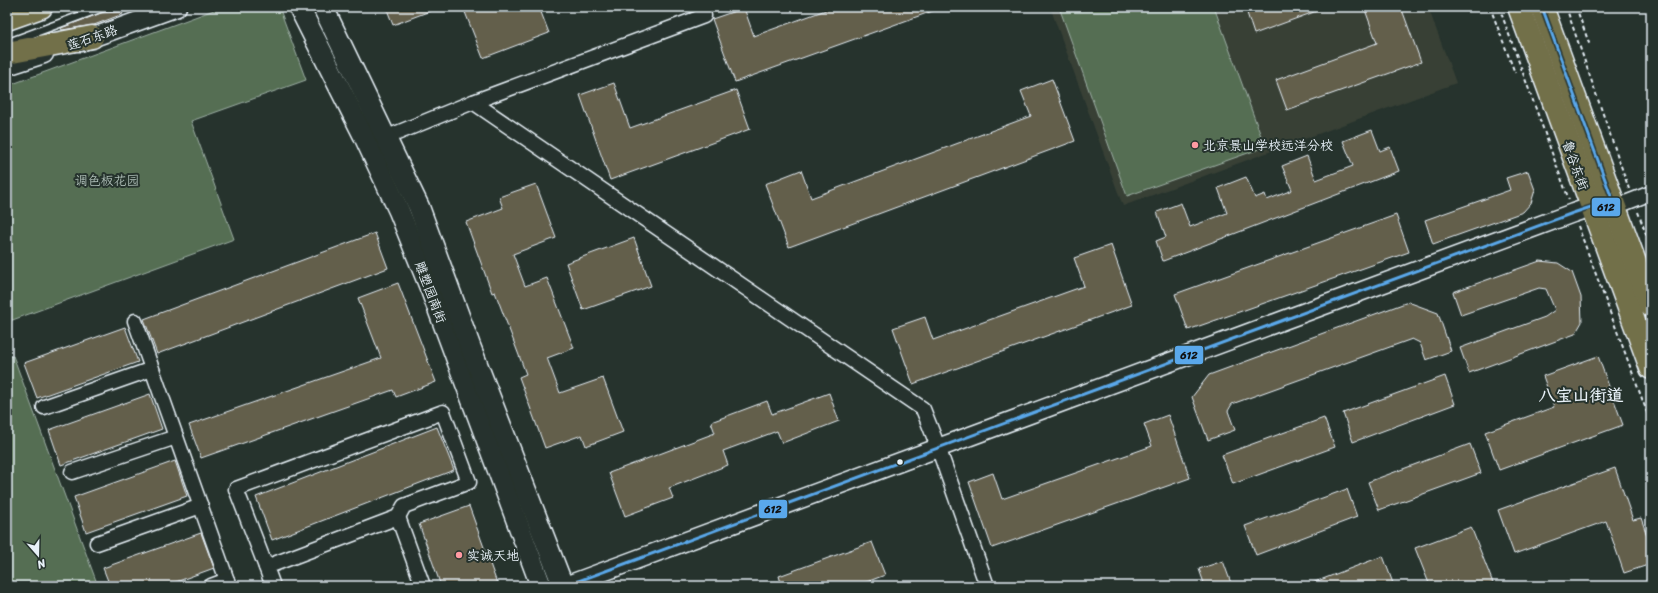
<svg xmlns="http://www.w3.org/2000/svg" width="1658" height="593" font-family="Sriracha,'LXGW WenKai TC',sans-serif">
<rect width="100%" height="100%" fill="#26332d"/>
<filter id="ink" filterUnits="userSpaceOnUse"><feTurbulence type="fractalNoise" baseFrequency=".025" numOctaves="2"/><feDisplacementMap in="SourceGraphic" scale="8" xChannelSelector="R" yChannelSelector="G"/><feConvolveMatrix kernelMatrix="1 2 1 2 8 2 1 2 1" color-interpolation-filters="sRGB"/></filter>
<g filter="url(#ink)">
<path fill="#384036" d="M 1050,7 L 1428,7 L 1456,83 L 1123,206 Z"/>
<g fill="#556e53" stroke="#9eb0a6">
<path d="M 222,7 L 279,7 L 306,80 L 191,121 L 234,239 L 7,322 L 7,86 Z"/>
<path d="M 1059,7 L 1214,7 L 1265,147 L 1127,196 Z"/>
<path d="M 13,356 L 15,361 L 98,586 L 7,586 L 7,358 Z"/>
</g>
<g fill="#635e4c" stroke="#e8f1f8">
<path d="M 386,7 L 438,7 L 438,8 L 393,25 Z"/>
<path d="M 463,7 L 539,7 L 549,33 L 483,58 Z"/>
<path d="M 834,7 L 940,7 L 941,8 L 735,82 L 712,19 L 744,8 L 754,36 Z"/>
<path d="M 1245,7 L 1325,7 L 1325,8 L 1254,34 Z"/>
<path d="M 1364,7 L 1401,7 L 1421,62 L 1287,110 L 1276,80 L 1377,43 Z"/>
<path d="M 122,12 L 123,14 L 94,25 L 62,30 L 61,28 L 101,13 Z"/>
<path d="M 1052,79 L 1075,141 L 789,247 L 765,184 L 801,170 L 811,198 L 1031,116 L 1021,91 Z"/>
<path d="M 614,83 L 630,128 L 736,90 L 750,129 L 610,180 L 580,95 Z"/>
<path d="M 1372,130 L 1380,151 L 1390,147 L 1399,171 L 1163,261 L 1156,241 L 1166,237 L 1157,212 L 1181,203 L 1190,227 L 1227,213 L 1218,188 L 1246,177 L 1255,198 L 1265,194 L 1267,200 L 1292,190 L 1282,166 L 1307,156 L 1316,180 L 1353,166 L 1343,141 Z"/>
<path d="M 1528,171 L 1535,190 L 1531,203 L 1523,212 L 1433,244 L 1425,220 L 1510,190 L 1506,178 Z"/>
<path d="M 536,184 L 556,238 L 513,254 L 525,286 L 547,278 L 574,348 L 547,358 L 560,393 L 603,378 L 623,432 L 586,446 L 582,435 L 545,448 L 519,377 L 526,374 L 495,292 L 492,293 L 466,222 L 503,208 L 499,197 Z"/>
<path d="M 1396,215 L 1409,252 L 1188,330 L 1175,294 Z"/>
<path d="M 375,233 L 388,268 L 157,354 L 144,319 Z"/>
<path d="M 634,238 L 651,286 L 583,310 L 566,263 Z"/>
<path d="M 1111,245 L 1132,305 L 913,384 L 893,328 L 925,317 L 933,340 L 1084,286 L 1074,258 Z"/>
<path d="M 1540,261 L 1558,263 L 1572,272 L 1581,297 L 1582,322 L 1575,334 L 1469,373 L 1460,348 L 1545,317 L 1555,310 L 1546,289 L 1539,288 L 1461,315 L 1453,292 Z"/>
<path d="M 398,283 L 436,382 L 396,397 L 393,390 L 201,458 L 189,425 L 381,358 L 358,298 Z"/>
<path d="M 1408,302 L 1438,313 L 1451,351 L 1426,360 L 1420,343 L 1412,339 L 1232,404 L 1228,411 L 1235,430 L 1208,440 L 1192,397 L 1209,375 Z"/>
<path d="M 125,327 L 138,362 L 37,398 L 24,363 Z"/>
<path d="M 1598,356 L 1623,425 L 1499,470 L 1485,432 L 1554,407 L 1543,376 Z"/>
<path d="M 1445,376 L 1455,404 L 1353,442 L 1343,413 Z"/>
<path d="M 829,393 L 839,421 L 782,443 L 777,431 L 723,451 L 728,465 L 669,488 L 673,498 L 625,516 L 609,473 L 715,433 L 711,422 L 767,401 L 772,414 Z"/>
<path d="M 150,394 L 162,429 L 61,465 L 49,430 Z"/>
<path d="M 1168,415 L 1190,478 L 992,548 L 969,482 L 993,473 L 1002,499 L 1152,446 L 1144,424 Z"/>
<path d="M 1324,418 L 1335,447 L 1233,484 L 1222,455 Z"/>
<path d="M 437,427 L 454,470 L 272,540 L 256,497 Z"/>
<path d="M 1470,444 L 1481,473 L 1379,510 L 1368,482 Z"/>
<path d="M 175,461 L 187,496 L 86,532 L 74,497 Z"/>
<path d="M 1615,468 L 1633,520 L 1641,518 L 1651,547 L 1651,564 L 1624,573 L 1606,521 L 1514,554 L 1498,510 Z"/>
<path d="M 1347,489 L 1357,517 L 1256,555 L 1245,526 Z"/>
<path d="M 469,506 L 498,586 L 441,586 L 419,524 Z"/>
<path d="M 1471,527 L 1493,583 L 1485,586 L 1430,586 L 1415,548 Z"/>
<path d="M 201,533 L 214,568 L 165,586 L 110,586 L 103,568 Z"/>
<path d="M 872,542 L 885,575 L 856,586 L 782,586 L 779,576 Z"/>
<path d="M 1383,556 L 1394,586 L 1307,586 L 1307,585 Z"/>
<path d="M 1223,561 L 1232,586 L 1205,586 L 1199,569 Z"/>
</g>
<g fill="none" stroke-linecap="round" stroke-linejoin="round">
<defs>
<path id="service" d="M 7,43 L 104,7"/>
<g id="minor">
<path d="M 473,102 L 923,409 L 938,447 L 987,586"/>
<path d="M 385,138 L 473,102 L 704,16 L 701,7"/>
<path d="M 1615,207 L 1651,193"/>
<path d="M 135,321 L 229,586"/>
<path d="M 44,407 L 152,369"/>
<path d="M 72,472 L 176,437"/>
<path d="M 97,543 L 201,506"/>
<path d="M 266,567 L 236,489 L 443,412 L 469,482 L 404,506 L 398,517"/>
<path d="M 211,586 L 227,580"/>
<path d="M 273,586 L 266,567 L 398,517 L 423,586"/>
</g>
<g id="tertiary">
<path d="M 80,42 L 177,7"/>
<path d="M 7,66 L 44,54"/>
<path d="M 565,586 L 1573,213 L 1591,207 L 1606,207"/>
</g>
<g id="secondary">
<path d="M 299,7 L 364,136 L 399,211 L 431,290 L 541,586"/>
<path d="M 323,7 L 419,207 L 470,346 L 563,586"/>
</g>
<g id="primary">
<path d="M 1519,7 L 1651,368"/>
<path d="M 1542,7 L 1651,306"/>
</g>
<g id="trunk">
<path d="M 7,19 L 41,7"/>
<path d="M 7,53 L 92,37"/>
</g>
</defs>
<use href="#service" stroke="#e8f1f8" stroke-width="10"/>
<use href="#minor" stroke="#e8f1f8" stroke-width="17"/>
<use href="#tertiary" stroke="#e8f1f8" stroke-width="21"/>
<use href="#secondary" stroke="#e8f1f8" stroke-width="23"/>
<use href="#primary" stroke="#e8f1f8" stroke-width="25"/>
<use href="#trunk" stroke="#e8f1f8" stroke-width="25"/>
<g stroke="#e8f1f8" stroke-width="2" stroke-dasharray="4 3" stroke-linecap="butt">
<path d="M 1490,7 L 1515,73"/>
<path d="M 1499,7 L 1569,200"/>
<path d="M 1566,7 L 1629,189"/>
<path d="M 1576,7 L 1590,46"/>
<path d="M 1638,212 L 1651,248"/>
<path d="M 1578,226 L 1651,423"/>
</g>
<use href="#service" stroke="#26332d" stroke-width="7"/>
<use href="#minor" stroke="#26332d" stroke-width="14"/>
<use href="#tertiary" stroke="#26332d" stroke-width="18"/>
<use href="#secondary" stroke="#26332d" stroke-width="20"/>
<use href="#primary" stroke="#726f4a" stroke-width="22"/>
<use href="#trunk" stroke="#726f4a" stroke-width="22"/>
<defs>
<path id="bus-1" d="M 565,586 L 1573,213 L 1591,207 L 1615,207 L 1542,7"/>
</defs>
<use href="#bus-1" stroke="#26332d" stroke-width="6"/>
<use href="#bus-1" stroke="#5aa8eb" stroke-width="3"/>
</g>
</g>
<g fill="#ff9aa2" stroke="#26332d" stroke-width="1.5">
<circle cx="1195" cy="145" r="4"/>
<circle cx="459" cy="555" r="4"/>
</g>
<circle fill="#e8f1f8" stroke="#26332d" stroke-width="1.5" cx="900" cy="462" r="3.5"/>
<g text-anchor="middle" stroke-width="4" stroke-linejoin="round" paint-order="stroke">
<g font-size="13" fill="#e8f1f8" stroke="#26332d">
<text transform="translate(92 37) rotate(-19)" y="5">莲石东路</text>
<text transform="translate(1576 165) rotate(70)" y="5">鲁谷东街</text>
<text transform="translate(431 292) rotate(69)" y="5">雕塑园南街</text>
</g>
<g font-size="13" fill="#e8f1f8" stroke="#26332d" text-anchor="start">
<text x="1203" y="150">北京景山学校远洋分校</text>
<text x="467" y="560">实诚天地</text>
</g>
<g font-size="13" fill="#adbdb6" stroke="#26332d">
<text x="107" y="185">调色板花园</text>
</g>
<g font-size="17" font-weight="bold" fill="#e8f1f8" stroke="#26332d">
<text x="1581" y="401">八宝山街道</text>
</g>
</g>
<g stroke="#26332d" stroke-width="1.5">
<rect x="1591" y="197" width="30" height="20" rx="4" fill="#5aa8eb"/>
<rect x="1174" y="345" width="30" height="20" rx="4" fill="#5aa8eb"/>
<rect x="758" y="499" width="30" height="20" rx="4" fill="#5aa8eb"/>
</g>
<g font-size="11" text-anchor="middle" font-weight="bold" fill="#111">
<text x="1606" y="211">612</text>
<text x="1189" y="359">612</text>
<text x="773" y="513">612</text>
</g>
<rect width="1658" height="593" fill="none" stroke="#26332d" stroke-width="24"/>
<rect x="12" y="12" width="1634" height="569" fill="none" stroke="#e8f1f8" stroke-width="1.5" filter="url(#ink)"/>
<g transform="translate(38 555) rotate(160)" stroke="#26332d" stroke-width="3" paint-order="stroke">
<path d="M0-3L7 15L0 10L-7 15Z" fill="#e8f1f8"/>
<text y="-6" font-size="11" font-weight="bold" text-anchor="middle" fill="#e8f1f8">N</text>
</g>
</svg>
